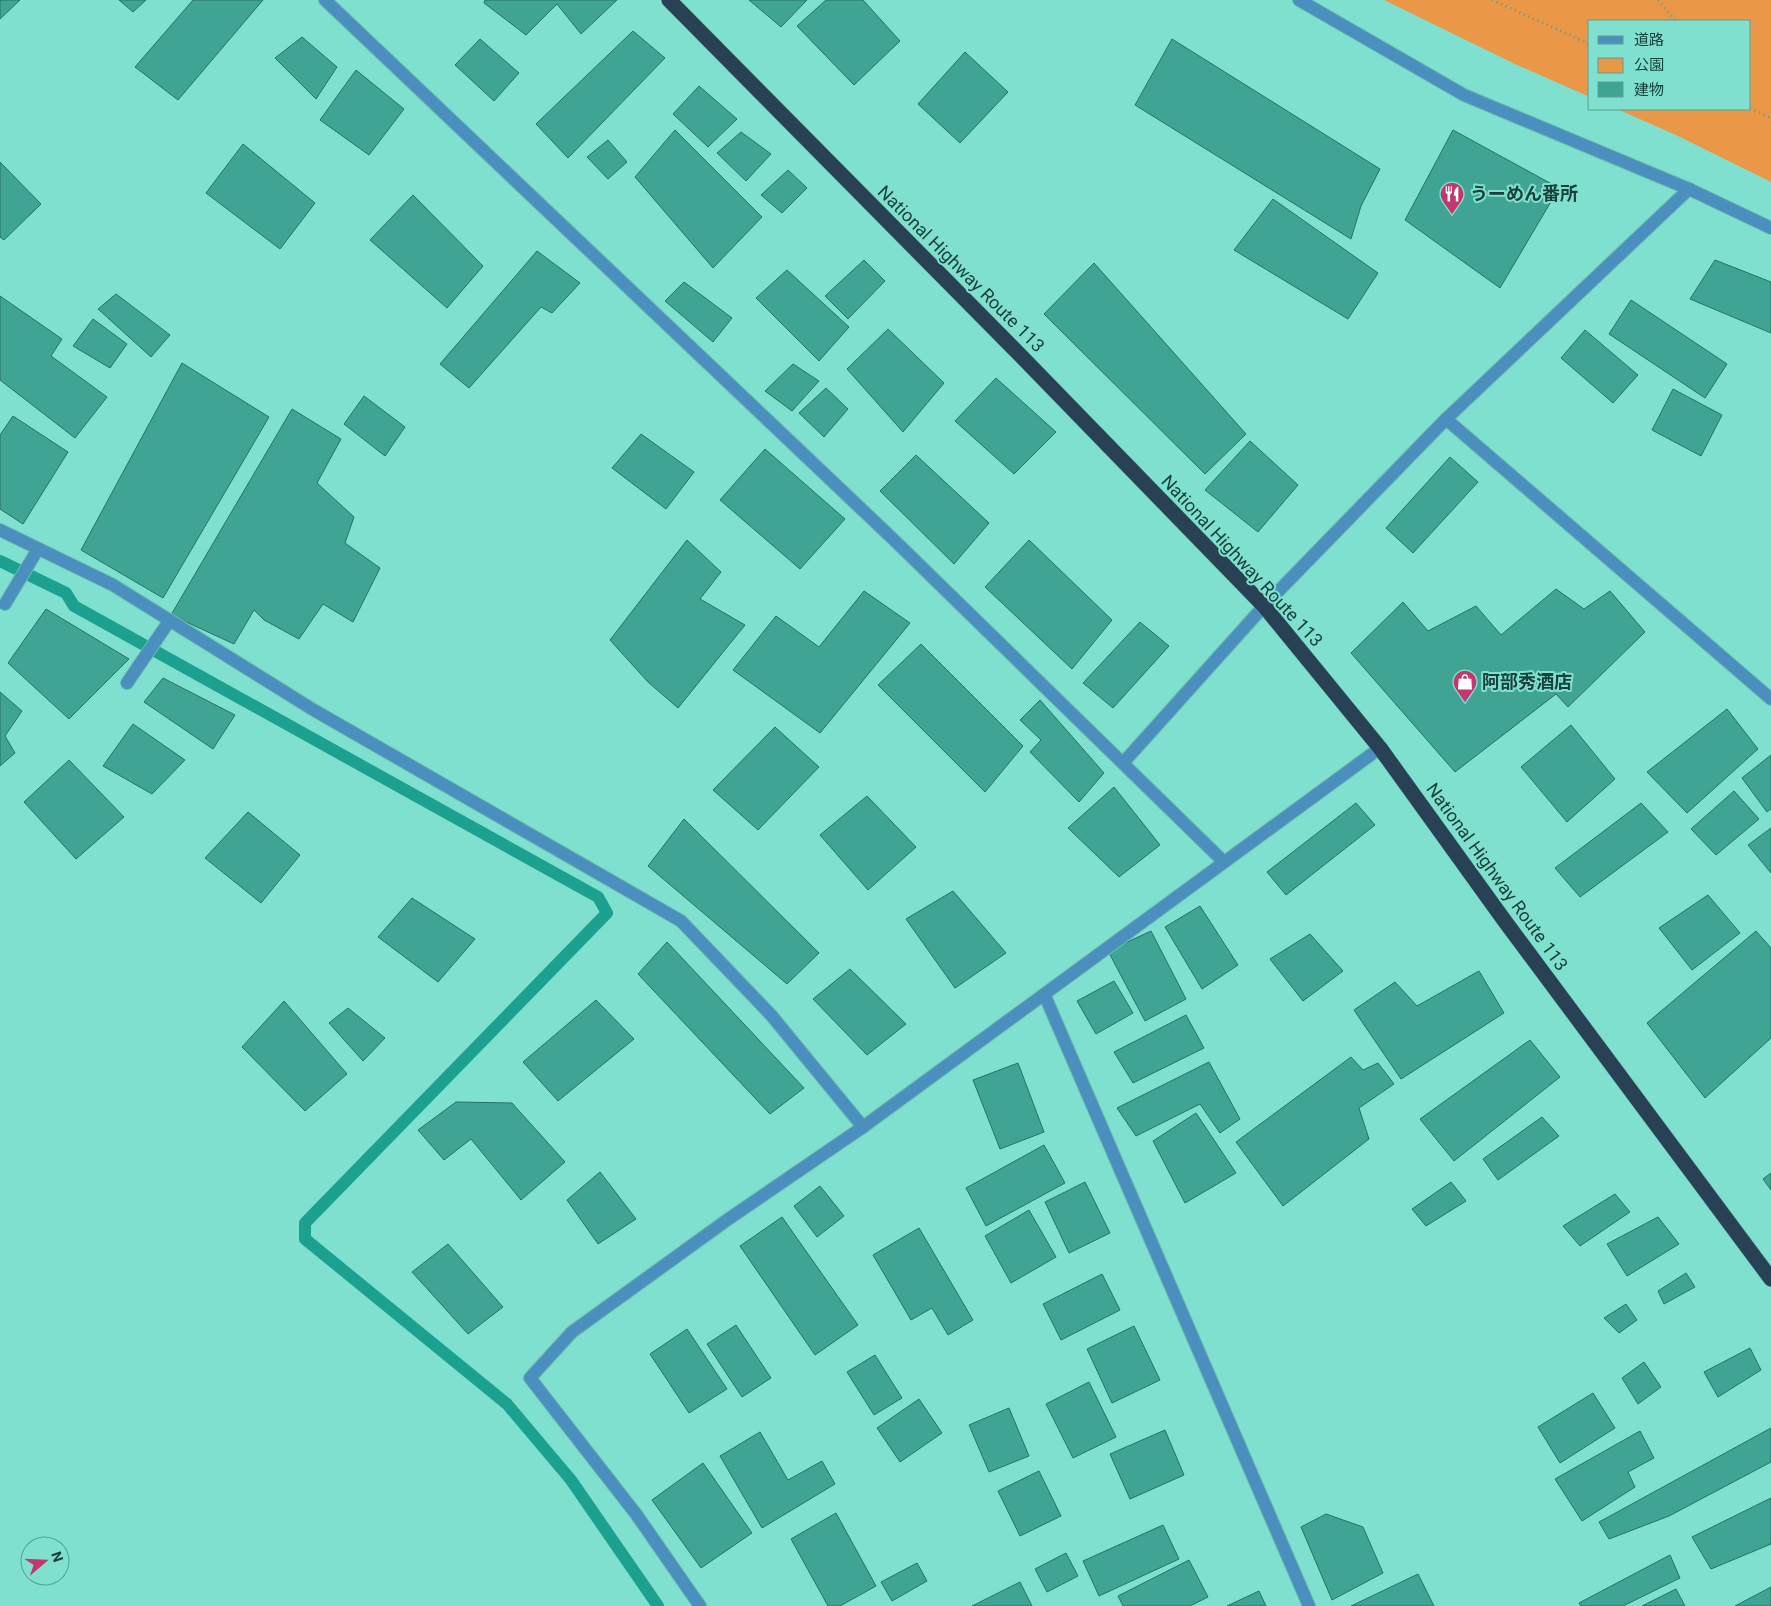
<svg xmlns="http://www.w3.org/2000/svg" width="1771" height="1606" font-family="Roboto,'Noto Sans JP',sans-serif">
<rect width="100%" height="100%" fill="#7fe0cf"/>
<path fill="#ea9748" d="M 1384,0 L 1771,0 L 1771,182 L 1676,135 L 1617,109 L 1750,109 L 1750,21 L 1590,21 L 1590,97 L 1517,65 Z"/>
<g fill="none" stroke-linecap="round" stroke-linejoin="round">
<path stroke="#1ca190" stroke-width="12" d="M 0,561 L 66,593 L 74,606 L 598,897 L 607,913 L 305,1223 L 305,1239 L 507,1404 L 571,1480 L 658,1606"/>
</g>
<g fill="#40a495" stroke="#257166">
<path d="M 0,0 L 20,0 L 0,19 Z"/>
<path d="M 119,0 L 146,0 L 133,12 Z"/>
<path d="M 193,0 L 263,0 L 178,100 L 135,67 Z"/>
<path d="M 485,0 L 617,0 L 581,34 L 557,4 L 526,35 L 484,3 Z"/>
<path d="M 749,0 L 807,0 L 781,27 Z"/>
<path d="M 826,0 L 863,0 L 900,41 L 854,85 L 797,26 Z"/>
<path d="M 633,31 L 665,58 L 568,158 L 536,124 Z"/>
<path d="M 302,37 L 337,67 L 316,99 L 275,58 Z"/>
<path d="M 480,39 L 519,73 L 494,101 L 455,65 Z"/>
<path d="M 1172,39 L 1380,169 L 1361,206 L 1351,239 L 1135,105 Z"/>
<path d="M 965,52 L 1008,92 L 960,143 L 918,104 Z"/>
<path d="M 356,70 L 404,109 L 369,155 L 320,120 Z"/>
<path d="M 699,86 L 737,119 L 708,147 L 673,114 Z"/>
<path d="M 675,130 L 762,217 L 713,268 L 635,177 Z"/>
<path d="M 1453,130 L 1559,188 L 1500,288 L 1405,220 Z"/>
<path d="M 741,132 L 771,154 L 746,181 L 717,153 Z"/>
<path d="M 608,140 L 627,162 L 608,179 L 587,157 Z"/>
<path d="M 243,144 L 315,203 L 280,249 L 206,193 Z"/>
<path d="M 0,162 L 41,204 L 4,240 L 0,237 Z"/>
<path d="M 788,170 L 807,188 L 782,213 L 761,195 Z"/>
<path d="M 413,195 L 483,266 L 447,308 L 370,240 Z"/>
<path d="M 1273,199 L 1378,273 L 1348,319 L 1234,250 Z"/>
<path d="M 537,251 L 580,283 L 552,313 L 541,307 L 469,388 L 440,364 Z"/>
<path d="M 864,260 L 885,281 L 848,319 L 825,296 Z"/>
<path d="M 1715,260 L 1771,282 L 1771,333 L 1690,299 Z"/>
<path d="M 1094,263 L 1246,434 L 1205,474 L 1044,314 Z"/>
<path d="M 787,270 L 849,327 L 819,361 L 756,298 Z"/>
<path d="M 684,282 L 732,318 L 713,342 L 665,301 Z"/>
<path d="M 116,294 L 170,335 L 151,357 L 98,309 Z"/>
<path d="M 0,296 L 62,339 L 51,356 L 107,397 L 75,438 L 0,380 Z"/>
<path d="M 1631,300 L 1727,364 L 1705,398 L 1609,334 Z"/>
<path d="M 93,319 L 127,344 L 110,368 L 73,346 Z"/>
<path d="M 888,329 L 944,383 L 903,432 L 847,369 Z"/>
<path d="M 1585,330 L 1638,375 L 1613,403 L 1561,358 Z"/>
<path d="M 182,363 L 269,417 L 163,598 L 81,550 Z"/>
<path d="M 793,364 L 819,381 L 792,411 L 765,391 Z"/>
<path d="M 996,378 L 1056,432 L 1014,474 L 955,421 Z"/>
<path d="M 826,388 L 848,409 L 824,437 L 799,413 Z"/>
<path d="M 1673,389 L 1722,415 L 1701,456 L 1652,430 Z"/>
<path d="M 364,396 L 405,427 L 385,456 L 344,424 Z"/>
<path d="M 292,409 L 341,439 L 317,483 L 354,517 L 345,543 L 380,568 L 353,622 L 323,604 L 299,639 L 264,620 L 254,610 L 234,644 L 171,615 Z"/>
<path d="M 13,416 L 68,452 L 23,524 L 0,509 L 0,435 Z"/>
<path d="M 641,434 L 694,472 L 666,509 L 612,468 Z"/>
<path d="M 1250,441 L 1298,485 L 1258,532 L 1205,490 Z"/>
<path d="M 765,449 L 845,519 L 800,569 L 720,500 Z"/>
<path d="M 916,455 L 989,523 L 954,564 L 880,491 Z"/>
<path d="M 1450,457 L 1478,482 L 1413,553 L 1386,528 Z"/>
<path d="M 687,540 L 721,572 L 700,599 L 745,625 L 678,708 L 648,682 L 610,640 Z"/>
<path d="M 1029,540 L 1112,620 L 1072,669 L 985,587 Z"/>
<path d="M 1556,589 L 1584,609 L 1610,591 L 1645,632 L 1568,707 L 1556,694 L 1455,772 L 1351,653 L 1403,602 L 1428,631 L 1476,606 L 1501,635 Z"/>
<path d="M 864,591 L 910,623 L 820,733 L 733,670 L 776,616 L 819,647 Z"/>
<path d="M 46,609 L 129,659 L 69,719 L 8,663 Z"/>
<path d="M 1140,622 L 1169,646 L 1113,708 L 1083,683 Z"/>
<path d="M 921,644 L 1023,746 L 985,792 L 878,685 Z"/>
<path d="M 163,678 L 235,715 L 213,749 L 144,702 Z"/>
<path d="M 0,692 L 22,711 L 5,736 L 15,753 L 0,766 Z"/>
<path d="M 1040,700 L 1104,773 L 1079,802 L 1030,752 L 1041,740 L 1020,720 Z"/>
<path d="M 1727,709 L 1758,749 L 1687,813 L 1647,772 Z"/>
<path d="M 133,724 L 185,760 L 152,794 L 103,766 Z"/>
<path d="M 1571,725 L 1615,779 L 1567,822 L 1521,767 Z"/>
<path d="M 775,727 L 819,767 L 758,830 L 713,790 Z"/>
<path d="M 1771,755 L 1771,809 L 1767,812 L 1742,778 Z"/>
<path d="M 69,760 L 124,817 L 76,859 L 24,802 Z"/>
<path d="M 1114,787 L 1160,845 L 1119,877 L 1068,828 Z"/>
<path d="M 1734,791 L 1759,819 L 1716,855 L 1691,829 Z"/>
<path d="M 867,796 L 916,847 L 868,890 L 820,835 Z"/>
<path d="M 1356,803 L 1375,825 L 1286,895 L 1267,872 Z"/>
<path d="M 1641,803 L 1668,832 L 1580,897 L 1555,868 Z"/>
<path d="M 248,812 L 300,855 L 261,903 L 205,858 Z"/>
<path d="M 684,819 L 819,953 L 787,984 L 648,866 Z"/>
<path d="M 1771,828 L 1771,873 L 1748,845 Z"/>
<path d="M 953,891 L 1006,953 L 955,988 L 906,919 Z"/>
<path d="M 1708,895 L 1740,933 L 1692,970 L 1659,928 Z"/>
<path d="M 412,898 L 475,939 L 438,982 L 378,937 Z"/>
<path d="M 1200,906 L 1238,965 L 1202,989 L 1165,927 Z"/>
<path d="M 1151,931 L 1186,999 L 1145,1021 L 1108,951 Z"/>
<path d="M 1756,931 L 1771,948 L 1771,1038 L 1705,1098 L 1647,1023 Z"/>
<path d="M 1310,934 L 1343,971 L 1303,1001 L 1270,959 Z"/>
<path d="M 667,942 L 804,1088 L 770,1114 L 638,974 Z"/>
<path d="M 850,969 L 906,1024 L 867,1055 L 813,999 Z"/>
<path d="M 1479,971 L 1504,1013 L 1401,1079 L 1354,1010 L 1395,982 L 1417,1006 Z"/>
<path d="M 1114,981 L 1133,1013 L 1096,1034 L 1077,1001 Z"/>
<path d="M 596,1000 L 634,1039 L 558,1101 L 523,1062 Z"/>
<path d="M 284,1001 L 347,1074 L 305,1111 L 242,1047 Z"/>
<path d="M 348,1008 L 385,1038 L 363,1061 L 329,1023 Z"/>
<path d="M 1186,1015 L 1204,1048 L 1133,1083 L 1114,1052 Z"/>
<path d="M 1530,1040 L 1560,1077 L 1454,1161 L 1420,1119 Z"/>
<path d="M 1351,1057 L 1363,1070 L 1378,1063 L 1394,1084 L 1359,1108 L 1369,1139 L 1283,1206 L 1236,1142 Z"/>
<path d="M 1209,1062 L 1240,1119 L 1220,1133 L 1200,1104 L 1136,1136 L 1117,1108 Z"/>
<path d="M 1018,1063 L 1044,1132 L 1000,1149 L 973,1080 Z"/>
<path d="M 456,1102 L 512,1103 L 565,1162 L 521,1200 L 471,1139 L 444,1160 L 418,1130 Z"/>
<path d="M 1196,1113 L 1236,1173 L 1185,1203 L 1153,1141 Z"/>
<path d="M 1542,1117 L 1559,1136 L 1498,1180 L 1483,1159 Z"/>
<path d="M 1044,1145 L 1065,1183 L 986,1226 L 966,1188 Z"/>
<path d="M 600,1172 L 636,1219 L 598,1244 L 567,1200 Z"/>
<path d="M 1771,1173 L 1771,1190 L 1763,1179 Z"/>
<path d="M 1085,1182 L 1110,1233 L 1069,1253 L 1045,1202 Z"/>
<path d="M 1451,1182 L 1466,1201 L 1426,1226 L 1412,1209 Z"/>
<path d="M 820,1186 L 844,1216 L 817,1237 L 794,1206 Z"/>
<path d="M 1615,1194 L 1630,1212 L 1580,1246 L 1563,1226 Z"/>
<path d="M 1029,1210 L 1056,1257 L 1011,1283 L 985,1236 Z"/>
<path d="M 782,1217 L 858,1325 L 815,1355 L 740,1246 Z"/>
<path d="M 1658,1217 L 1679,1244 L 1627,1276 L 1607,1244 Z"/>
<path d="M 919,1228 L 973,1320 L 948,1335 L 932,1308 L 911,1320 L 873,1255 Z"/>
<path d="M 448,1244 L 503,1307 L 468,1334 L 412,1272 Z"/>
<path d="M 1686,1273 L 1695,1287 L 1664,1304 L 1658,1291 Z"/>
<path d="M 1102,1274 L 1120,1310 L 1061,1340 L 1043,1304 Z"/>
<path d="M 1626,1304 L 1637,1320 L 1619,1333 L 1604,1318 Z"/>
<path d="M 736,1325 L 771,1378 L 742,1397 L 707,1344 Z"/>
<path d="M 1134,1326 L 1160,1380 L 1112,1403 L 1087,1349 Z"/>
<path d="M 687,1329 L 727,1389 L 689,1413 L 650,1354 Z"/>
<path d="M 1750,1348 L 1761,1370 L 1718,1397 L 1704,1372 Z"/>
<path d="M 875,1355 L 902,1398 L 874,1415 L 847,1372 Z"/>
<path d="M 1644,1362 L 1661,1387 L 1638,1404 L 1622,1378 Z"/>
<path d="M 1089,1382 L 1116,1437 L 1073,1458 L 1046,1404 Z"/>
<path d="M 1593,1393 L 1615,1428 L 1560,1463 L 1538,1427 Z"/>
<path d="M 919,1399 L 942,1433 L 900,1462 L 877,1428 Z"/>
<path d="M 1009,1408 L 1029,1456 L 989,1472 L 969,1425 Z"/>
<path d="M 1771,1428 L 1771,1462 L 1669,1516 L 1609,1539 L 1599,1522 Z"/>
<path d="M 1165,1430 L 1184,1475 L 1130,1499 L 1110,1454 Z"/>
<path d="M 1640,1431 L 1654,1458 L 1628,1472 L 1635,1487 L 1582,1521 L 1555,1479 Z"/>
<path d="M 760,1432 L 788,1480 L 822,1461 L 835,1484 L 762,1528 L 720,1456 Z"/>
<path d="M 703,1463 L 752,1533 L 701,1568 L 652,1500 Z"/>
<path d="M 1039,1471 L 1061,1516 L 1020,1536 L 998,1491 Z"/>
<path d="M 1771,1498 L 1771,1544 L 1711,1569 L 1692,1537 Z"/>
<path d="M 836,1513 L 876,1586 L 840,1606 L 828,1606 L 791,1539 Z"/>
<path d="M 1326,1514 L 1363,1527 L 1383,1573 L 1332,1600 L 1301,1527 Z"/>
<path d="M 1163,1525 L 1179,1559 L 1099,1596 L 1083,1561 Z"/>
<path d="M 1066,1553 L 1078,1576 L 1047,1592 L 1035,1569 Z"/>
<path d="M 1670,1555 L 1680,1578 L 1623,1606 L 1581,1606 L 1579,1603 Z"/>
<path d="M 1189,1560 L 1208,1597 L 1190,1606 L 1123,1606 L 1118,1596 Z"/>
<path d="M 917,1563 L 927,1581 L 892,1601 L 881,1582 Z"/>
<path d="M 1418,1574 L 1434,1606 L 1351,1606 Z"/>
<path d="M 1020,1582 L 1032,1606 L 972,1606 Z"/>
<path d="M 1771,1587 L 1771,1606 L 1735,1606 Z"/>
<path d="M 1676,1589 L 1685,1606 L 1642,1606 Z"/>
<path d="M 1259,1591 L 1266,1606 L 1227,1606 Z"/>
</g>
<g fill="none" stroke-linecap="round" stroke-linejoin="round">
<defs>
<g id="minor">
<path d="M 325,0 L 893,539 L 1224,862"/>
<path d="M 1299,0 L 1464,95 L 1689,189 L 1771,228"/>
<path d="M 1446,419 L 1771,699"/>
<path d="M 0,530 L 113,585 L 312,709 L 681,921 L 771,1015 L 863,1127"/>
<path d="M 5,604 L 38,549"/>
<path d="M 127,683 L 170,620"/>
<path d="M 1123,763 L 1264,606 L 1446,419 L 1689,189"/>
<path d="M 1045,996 L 1309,1606"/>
<path d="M 700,1606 L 636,1514 L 530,1378 L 572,1332 L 727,1220 L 863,1127 L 1380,748"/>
</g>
<path id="highway" d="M 669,0 L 1022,357 L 1264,606 L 1380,748 L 1504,920 L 1771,1279"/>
</defs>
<use href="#minor" stroke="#68bdae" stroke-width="14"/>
<use href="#highway" stroke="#68bdae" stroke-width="16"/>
<g stroke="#56a094" stroke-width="3" stroke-dasharray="1 4" stroke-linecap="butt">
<path d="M 1492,0 L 1590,44"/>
<path d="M 1658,0 L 1676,21"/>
<path d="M 1750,108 L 1771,118"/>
</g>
<use href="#minor" stroke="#4b8fbf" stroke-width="12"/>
<use href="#highway" stroke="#284154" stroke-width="15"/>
</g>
<defs>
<symbol id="restaurant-pin" viewBox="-11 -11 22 30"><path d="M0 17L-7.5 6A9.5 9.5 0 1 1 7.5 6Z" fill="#c3376d" stroke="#7fe0cf"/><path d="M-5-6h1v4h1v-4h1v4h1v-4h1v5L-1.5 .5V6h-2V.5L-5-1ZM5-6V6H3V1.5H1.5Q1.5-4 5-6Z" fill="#fff"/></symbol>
<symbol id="shop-pin" viewBox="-11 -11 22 30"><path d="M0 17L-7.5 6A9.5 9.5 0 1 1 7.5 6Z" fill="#c3376d" stroke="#7fe0cf"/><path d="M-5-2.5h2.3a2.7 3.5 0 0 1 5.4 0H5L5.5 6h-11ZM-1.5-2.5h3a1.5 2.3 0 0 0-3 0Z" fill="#fff"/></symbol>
</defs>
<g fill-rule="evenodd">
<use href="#restaurant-pin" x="1438" y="180" width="28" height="38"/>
<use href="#shop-pin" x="1451" y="668" width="28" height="38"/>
</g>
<g text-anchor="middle" stroke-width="4" stroke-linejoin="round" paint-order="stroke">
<g font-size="18" font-weight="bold" fill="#18413b" stroke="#7fe0cf" text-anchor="start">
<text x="1470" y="200">うーめん番所</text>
<text x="1482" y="688">阿部秀酒店</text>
</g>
<g font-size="18" fill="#18413b" stroke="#7fe0cf">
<text transform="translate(961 269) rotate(45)" y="6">National Highway Route 113</text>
<text transform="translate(1242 561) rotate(47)" y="6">National Highway Route 113</text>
<text transform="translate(1497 877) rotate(54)" y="6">National Highway Route 113</text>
</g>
</g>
<rect x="1588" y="20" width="162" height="90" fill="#7fe0cf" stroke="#56a094"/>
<rect x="1598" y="36" width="25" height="8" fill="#4b8fbf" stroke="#56a094"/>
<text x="1634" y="45" font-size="15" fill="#18413b">道路</text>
<rect x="1598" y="58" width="25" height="15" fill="#ea9748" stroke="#56a094"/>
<text x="1634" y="70" font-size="15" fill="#18413b">公園</text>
<rect x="1598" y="82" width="25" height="15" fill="#40a495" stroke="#56a094"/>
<text x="1634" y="95" font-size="15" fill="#18413b">建物</text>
<g transform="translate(45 1561) rotate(71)"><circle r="24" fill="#7fe0cf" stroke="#56a094"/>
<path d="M0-4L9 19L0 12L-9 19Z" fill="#c3376d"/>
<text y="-8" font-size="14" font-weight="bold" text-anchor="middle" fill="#18413b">N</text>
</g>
</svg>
